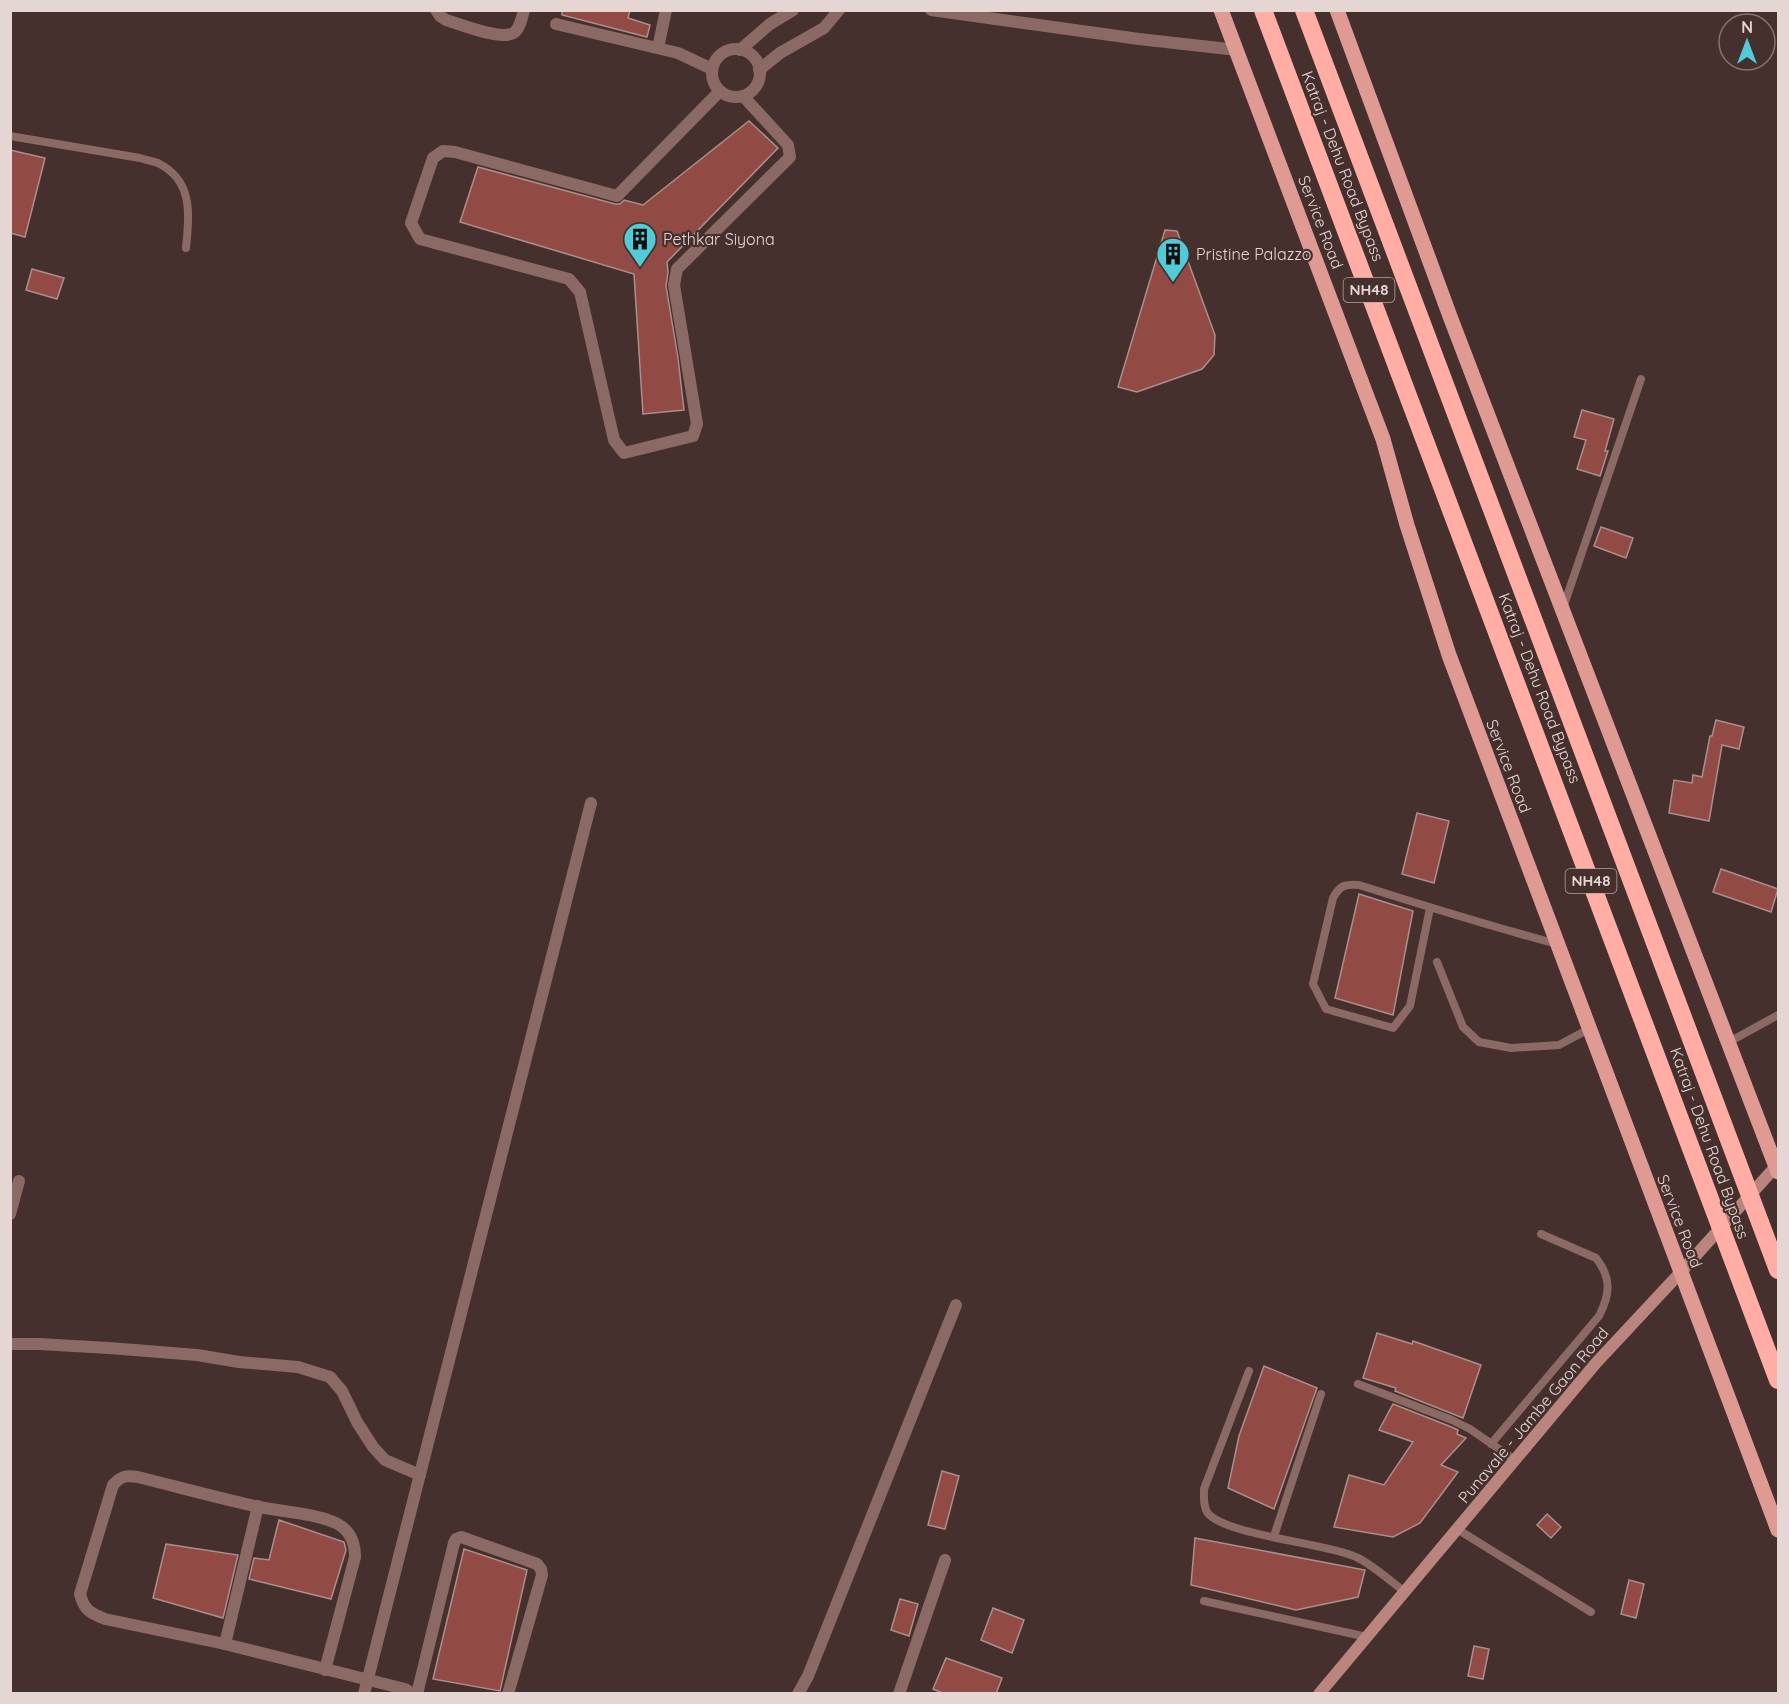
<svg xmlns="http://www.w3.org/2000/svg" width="1789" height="1704" font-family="Quicksand,sans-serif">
<rect width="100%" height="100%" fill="#46302d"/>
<g fill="#914a44" stroke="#ab8f8c" stroke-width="1.5">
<path d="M 562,10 L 630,10 L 628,18 L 650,25 L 647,37 L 562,15 Z"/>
<path d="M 749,121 L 778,148 L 667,262 L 668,272 L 666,286 L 678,358 L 684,410 L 643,414 L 634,274 L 460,222 L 478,167 L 615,204 L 620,204 L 624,200 L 643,205 Z"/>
<path d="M 10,150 L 45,158 L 25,237 L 10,233 Z"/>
<path d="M 1165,230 L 1177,231 L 1215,335 L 1214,355 L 1202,369 L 1137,392 L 1118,387 Z"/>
<path d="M 32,269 L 64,278 L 57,299 L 26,290 Z"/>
<path d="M 1582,410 L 1614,419 L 1605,451 L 1608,451 L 1600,476 L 1577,469 L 1586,440 L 1574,437 Z"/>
<path d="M 1601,527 L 1633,538 L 1626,558 L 1594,546 Z"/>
<path d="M 1716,720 L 1744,727 L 1739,749 L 1722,745 L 1709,821 L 1669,813 L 1674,780 L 1692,783 L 1693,775 L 1702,777 L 1710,736 L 1712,736 Z"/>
<path d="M 1417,813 L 1449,821 L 1434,883 L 1402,874 Z"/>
<path d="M 1721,869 L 1778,889 L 1771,912 L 1713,892 Z"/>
<path d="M 1359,894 L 1413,911 L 1393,1015 L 1335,998 Z"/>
<path d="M 1377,1333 L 1412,1344 L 1413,1341 L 1481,1365 L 1463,1418 L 1400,1393 L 1395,1391 L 1396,1388 L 1363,1378 Z"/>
<path d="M 1264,1366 L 1317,1388 L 1274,1509 L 1228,1488 L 1239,1436 Z"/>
<path d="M 1393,1404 L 1449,1426 L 1458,1430 L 1457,1434 L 1466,1438 L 1441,1465 L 1458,1472 L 1420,1523 L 1393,1537 L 1334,1527 L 1349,1475 L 1384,1485 L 1413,1442 L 1379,1430 Z"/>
<path d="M 942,1471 L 959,1476 L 945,1529 L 928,1525 Z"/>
<path d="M 1547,1514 L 1561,1527 L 1551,1538 L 1537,1525 Z"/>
<path d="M 279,1520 L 344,1542 L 346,1550 L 331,1599 L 249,1579 L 254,1558 L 269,1560 Z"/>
<path d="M 1195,1538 L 1365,1570 L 1358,1597 L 1296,1610 L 1191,1585 Z"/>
<path d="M 166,1544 L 238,1555 L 223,1618 L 153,1598 Z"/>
<path d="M 464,1549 L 527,1570 L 500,1691 L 433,1679 Z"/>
<path d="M 1629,1580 L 1644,1584 L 1636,1618 L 1621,1614 Z"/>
<path d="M 900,1599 L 918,1604 L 909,1636 L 891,1630 Z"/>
<path d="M 993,1608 L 1024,1620 L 1012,1653 L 981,1640 Z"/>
<path d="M 1474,1646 L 1489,1649 L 1483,1679 L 1468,1676 Z"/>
<path d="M 946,1658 L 1002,1678 L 996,1694 L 945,1694 L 933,1689 Z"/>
</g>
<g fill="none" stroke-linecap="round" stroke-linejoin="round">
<g stroke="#8b6965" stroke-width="8">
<path d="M 10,136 L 140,158 C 146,160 153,161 158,163 C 194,181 189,215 186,248"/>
<path d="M 1563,608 L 1641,379"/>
<path d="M 1430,908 L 1410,1006 L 1393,1028 L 1326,1009 L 1313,984 L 1333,898 C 1340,885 1345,884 1359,885 C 1425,906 1490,926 1557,944"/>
<path d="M 1437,962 L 1463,1027 L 1479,1042 L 1511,1048 L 1559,1045 L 1589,1029"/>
<path d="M 1729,1042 L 1778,1015"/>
<path d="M 1249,1371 L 1204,1489 C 1204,1497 1203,1505 1207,1512 C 1222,1535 1326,1543 1356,1557 C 1370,1563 1392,1582 1405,1592"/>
<path d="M 1358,1384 L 1452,1420 L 1470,1429 L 1515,1460"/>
<path d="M 1491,1444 L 1599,1316 C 1610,1295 1612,1278 1596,1258 L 1541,1234"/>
<path d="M 1457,1529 L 1591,1612"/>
<path d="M 1274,1536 L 1321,1394"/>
<path d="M 1204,1601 L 1367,1637"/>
</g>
<g stroke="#8b6965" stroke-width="12">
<path d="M 436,10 L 440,16 L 446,20 C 460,24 503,42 515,32 C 520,27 522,18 524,10"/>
<path d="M 931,10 L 1139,39 L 1237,50"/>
<path d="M 556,24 L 678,53 L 712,69"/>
<path d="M 658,48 L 666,10"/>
<circle cx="736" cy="73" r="24"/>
<path d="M 740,50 L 770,24 L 793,10"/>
<path d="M 759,70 L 780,53 L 824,28 L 839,10"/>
<path d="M 720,91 L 617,196 L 455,152 L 443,151 L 433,158 L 411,223 L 420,239 L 569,279 L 580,292 L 614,440 L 624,453 L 693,436 L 697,424 L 674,285 L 677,269 L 790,157 L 788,145 L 743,96"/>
<path d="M 10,1214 L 19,1181"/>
<path d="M 10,1344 L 39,1344 L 109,1348 L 197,1355 L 239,1362 L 298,1367 L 330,1377 L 342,1391 L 357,1422 L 373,1447 L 385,1460 L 420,1475"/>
<path d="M 225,1644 L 258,1506"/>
<path d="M 325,1670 L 355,1557 C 355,1542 350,1530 336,1523 C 313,1513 284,1512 259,1507 C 218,1498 178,1487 138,1477 C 126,1475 121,1476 113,1485 L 80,1594 C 84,1610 90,1613 105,1619 L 225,1644 L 405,1689 L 412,1694"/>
<path d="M 364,1694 L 591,803"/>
<path d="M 417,1694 L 454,1543 L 456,1539 L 461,1537 L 537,1564 L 541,1569 L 542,1575 L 508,1694"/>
<path d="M 798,1694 L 808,1676 L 956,1305"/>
<path d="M 899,1694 L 945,1560"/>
</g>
<path stroke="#ba857f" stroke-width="12" d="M 1319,1694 L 1596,1363 L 1680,1273 L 1778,1164"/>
<g stroke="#de9a93" stroke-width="15">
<path d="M 1221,10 L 1383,439 L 1407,525 L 1449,655 L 1778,1530"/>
<path d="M 1337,10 L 1451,319 L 1778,1172"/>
</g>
<g stroke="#ffada5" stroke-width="18">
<path d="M 1263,10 L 1778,1380"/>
<path d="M 1304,10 L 1778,1270"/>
</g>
</g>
<defs>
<symbol id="building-pin" viewBox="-11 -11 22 30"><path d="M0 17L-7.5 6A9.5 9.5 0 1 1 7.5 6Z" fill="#52cbd9" stroke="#46302d"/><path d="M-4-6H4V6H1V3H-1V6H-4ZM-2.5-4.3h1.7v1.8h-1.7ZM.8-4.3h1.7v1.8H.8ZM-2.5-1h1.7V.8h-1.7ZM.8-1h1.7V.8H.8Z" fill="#111"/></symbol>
</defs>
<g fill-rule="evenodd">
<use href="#building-pin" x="621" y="220" width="38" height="52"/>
<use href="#building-pin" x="1154" y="235" width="38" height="52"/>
</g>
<g text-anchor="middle" stroke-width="4.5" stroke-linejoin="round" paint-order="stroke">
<g fill="#46302d" stroke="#b5a4a2" stroke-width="1.5">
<rect x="1343.5" y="278" width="51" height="24" rx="4.5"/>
<rect x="1565.5" y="869" width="51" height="24" rx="4.5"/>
</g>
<g font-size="15" font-weight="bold" fill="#e5d6d4">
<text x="1369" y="295">NH48</text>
<text x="1591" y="886">NH48</text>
</g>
<g font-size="16" fill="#e5d6d4" stroke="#46302d">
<text transform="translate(1343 166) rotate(69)" y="6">Katraj - Dehu Road Bypass</text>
<text transform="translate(1321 222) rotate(69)" y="6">Service Road</text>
<text transform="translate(1540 688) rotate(69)" y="6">Katraj - Dehu Road Bypass</text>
<text transform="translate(1509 766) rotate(69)" y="6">Service Road</text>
<text transform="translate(1710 1143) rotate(70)" y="6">Katraj - Dehu Road Bypass</text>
<text transform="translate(1680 1221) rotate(69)" y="6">Service Road</text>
<text transform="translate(1533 1415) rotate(-50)" y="6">Punavale - Jambe Gaon Road</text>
</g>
<g font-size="16" fill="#e5d6d4" stroke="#46302d" text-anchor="start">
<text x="663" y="245">Pethkar Siyona</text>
<text x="1196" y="260">Pristine Palazzo</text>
</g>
</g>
<rect width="1789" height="1704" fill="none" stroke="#e5d6d4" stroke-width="24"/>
<g transform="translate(1747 42)"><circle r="28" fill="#46302d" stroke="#867270" stroke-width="1.5"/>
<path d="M0-4.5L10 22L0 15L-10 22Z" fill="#52cbd9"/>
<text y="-9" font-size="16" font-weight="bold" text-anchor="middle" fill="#e5d6d4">N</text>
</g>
</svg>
